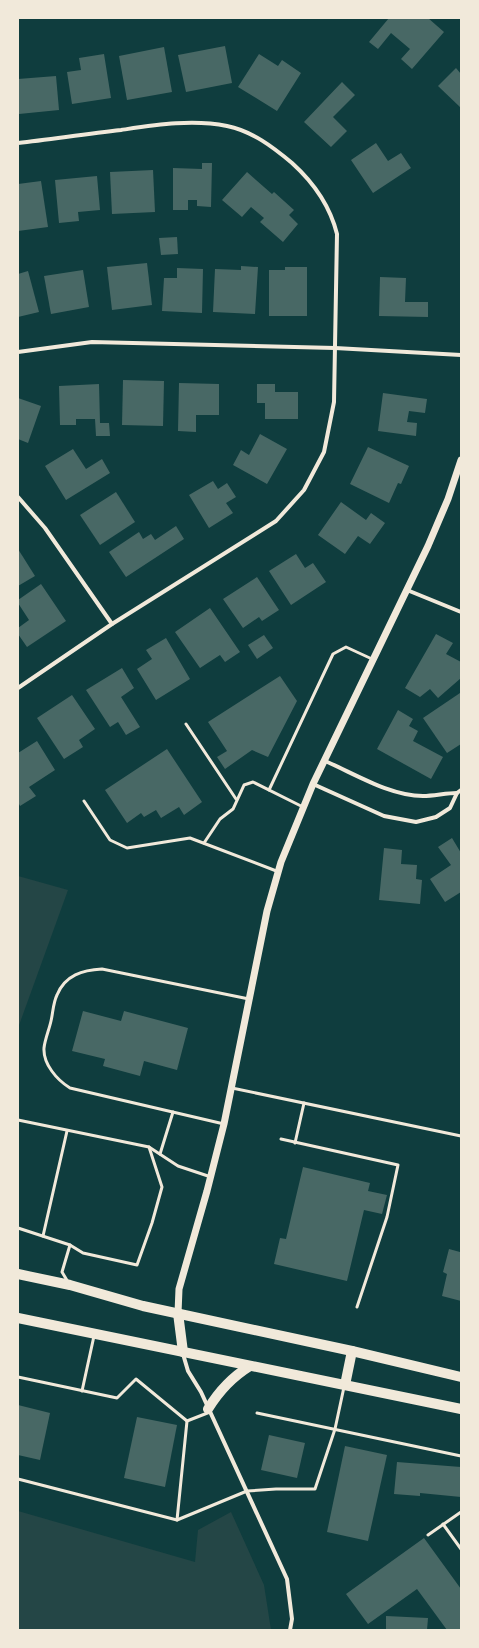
<svg xmlns="http://www.w3.org/2000/svg" width="479" height="1648" font-family="Roboto,sans-serif">
<rect width="100%" height="100%" fill="#0f3d3e"/>
<g fill="#244646">
<path d="M 18,876 L 68,890 L 18,1028 Z"/>
<path d="M 18,1511 L 195,1562 L 198,1530 L 231,1512 L 264,1585 L 271,1630 L 18,1630 Z"/>
</g>
<g fill="#486865">
<path d="M 389,18 L 428,18 L 444,32 L 412,69 L 401,59 L 410,49 L 391,33 L 378,49 L 369,42 Z"/>
<path d="M 225,46 L 232,83 L 186,92 L 178,55 Z"/>
<path d="M 164,47 L 172,92 L 127,100 L 119,56 Z"/>
<path d="M 104,54 L 111,98 L 72,104 L 67,72 L 81,70 L 79,58 Z"/>
<path d="M 259,54 L 278,66 L 282,60 L 301,73 L 277,111 L 238,87 Z"/>
<path d="M 456,68 L 461,74 L 461,108 L 438,86 Z"/>
<path d="M 56,76 L 59,110 L 19,114 L 18,79 Z"/>
<path d="M 342,82 L 355,95 L 333,117 L 347,131 L 331,147 L 304,122 Z"/>
<path d="M 376,143 L 388,161 L 401,153 L 411,168 L 373,193 L 351,160 Z"/>
<path d="M 202,163 L 212,163 L 211,207 L 197,206 L 197,200 L 188,200 L 188,210 L 173,210 L 173,168 L 202,169 Z"/>
<path d="M 153,170 L 155,212 L 112,214 L 110,172 Z"/>
<path d="M 247,172 L 272,194 L 274,192 L 294,210 L 289,215 L 298,224 L 283,242 L 260,222 L 264,218 L 251,207 L 242,217 L 222,200 Z"/>
<path d="M 97,176 L 100,210 L 78,212 L 79,221 L 59,223 L 55,180 Z"/>
<path d="M 41,181 L 48,227 L 18,231 L 18,184 Z"/>
<path d="M 177,237 L 178,254 L 161,255 L 159,238 Z"/>
<path d="M 147,263 L 152,305 L 112,310 L 107,267 Z"/>
<path d="M 241,266 L 258,267 L 255,314 L 213,312 L 215,269 L 241,270 Z"/>
<path d="M 285,267 L 307,267 L 307,316 L 269,316 L 269,270 L 285,270 Z"/>
<path d="M 177,268 L 203,269 L 202,313 L 162,311 L 164,278 L 177,278 Z"/>
<path d="M 83,270 L 89,307 L 51,314 L 44,276 Z"/>
<path d="M 28,271 L 39,312 L 18,317 L 18,274 Z"/>
<path d="M 380,277 L 406,278 L 405,302 L 428,302 L 428,317 L 379,316 Z"/>
<path d="M 123,380 L 164,381 L 163,426 L 122,425 Z"/>
<path d="M 179,383 L 219,384 L 219,415 L 196,415 L 196,432 L 178,431 Z"/>
<path d="M 99,384 L 100,423 L 109,423 L 110,436 L 96,436 L 95,419 L 76,419 L 76,425 L 60,425 L 59,386 Z"/>
<path d="M 257,384 L 275,384 L 275,392 L 298,392 L 298,419 L 265,419 L 265,403 L 257,403 Z"/>
<path d="M 383,393 L 427,399 L 425,413 L 409,411 L 407,422 L 417,423 L 416,436 L 378,431 Z"/>
<path d="M 18,398 L 41,406 L 28,443 L 18,439 Z"/>
<path d="M 260,434 L 287,449 L 267,484 L 233,465 L 241,450 L 249,455 Z"/>
<path d="M 368,447 L 409,466 L 401,484 L 398,483 L 389,503 L 350,484 Z"/>
<path d="M 73,449 L 86,469 L 102,459 L 110,473 L 66,500 L 45,466 Z"/>
<path d="M 213,481 L 218,489 L 227,483 L 236,497 L 226,503 L 233,513 L 209,528 L 189,495 Z"/>
<path d="M 116,492 L 135,522 L 100,545 L 80,515 Z"/>
<path d="M 341,502 L 366,520 L 371,513 L 385,523 L 370,544 L 358,536 L 345,554 L 318,535 Z"/>
<path d="M 176,526 L 184,539 L 126,577 L 109,552 L 139,532 L 143,539 L 151,534 L 155,540 Z"/>
<path d="M 18,549 L 35,576 L 18,586 Z"/>
<path d="M 296,554 L 305,568 L 313,563 L 326,582 L 291,605 L 269,571 Z"/>
<path d="M 257,577 L 279,610 L 262,621 L 259,617 L 243,628 L 223,599 Z"/>
<path d="M 41,584 L 66,621 L 27,647 L 18,634 L 18,628 L 29,620 L 18,603 L 18,600 Z"/>
<path d="M 210,608 L 240,652 L 225,662 L 220,655 L 200,668 L 175,632 Z"/>
<path d="M 436,634 L 453,643 L 446,654 L 461,662 L 461,678 L 438,698 L 430,689 L 420,697 L 405,688 Z"/>
<path d="M 264,635 L 273,648 L 257,659 L 248,645 Z"/>
<path d="M 166,638 L 190,679 L 156,700 L 137,669 L 152,659 L 146,650 Z"/>
<path d="M 122,668 L 134,688 L 121,697 L 140,727 L 126,735 L 118,722 L 110,727 L 86,690 Z"/>
<path d="M 280,676 L 297,701 L 268,757 L 252,750 L 225,769 L 217,757 L 227,751 L 208,722 Z"/>
<path d="M 460,693 L 461,695 L 461,744 L 447,753 L 423,718 Z"/>
<path d="M 72,695 L 95,729 L 79,740 L 83,747 L 64,759 L 37,718 Z"/>
<path d="M 398,710 L 413,719 L 409,726 L 418,731 L 413,741 L 443,757 L 431,779 L 377,749 Z"/>
<path d="M 37,741 L 55,770 L 29,787 L 36,796 L 20,806 L 18,802 L 18,753 Z"/>
<path d="M 167,749 L 202,802 L 184,815 L 179,807 L 161,818 L 156,810 L 144,817 L 141,813 L 127,823 L 105,790 Z"/>
<path d="M 452,838 L 461,853 L 461,892 L 445,902 L 430,879 L 451,865 L 438,847 Z"/>
<path d="M 384,848 L 402,850 L 401,864 L 417,865 L 416,879 L 422,880 L 420,904 L 379,900 Z"/>
<path d="M 83,1011 L 121,1021 L 124,1011 L 188,1028 L 177,1070 L 144,1061 L 140,1076 L 103,1066 L 105,1059 L 72,1051 Z"/>
<path d="M 303,1167 L 370,1183 L 368,1191 L 387,1195 L 382,1214 L 364,1210 L 347,1281 L 274,1264 L 280,1238 L 286,1239 Z"/>
<path d="M 449,1249 L 460,1252 L 461,1249 L 461,1301 L 442,1296 L 447,1274 L 443,1272 Z"/>
<path d="M 18,1405 L 50,1413 L 40,1460 L 18,1455 Z"/>
<path d="M 137,1417 L 177,1425 L 165,1487 L 124,1478 Z"/>
<path d="M 269,1435 L 305,1443 L 297,1478 L 261,1470 Z"/>
<path d="M 345,1446 L 387,1455 L 368,1541 L 327,1532 Z"/>
<path d="M 397,1462 L 461,1467 L 461,1497 L 420,1493 L 420,1496 L 394,1494 Z"/>
<path d="M 424,1538 L 461,1589 L 461,1630 L 447,1630 L 417,1589 L 368,1624 L 346,1594 Z"/>
<path d="M 386,1616 L 428,1618 L 427,1630 L 386,1630 Z"/>
</g>
<g fill="none" stroke-linecap="round" stroke-linejoin="round">
<g stroke="#f1e9da" stroke-width="3">
<path d="M 186,724 L 236,799"/>
<path d="M 269,790 L 333,654 L 346,647 L 372,659"/>
<path d="M 84,801 L 110,840 L 127,848 L 190,838 L 279,872"/>
<path d="M 204,843 L 220,819 L 233,809 L 244,785 L 253,782 L 303,807"/>
<path d="M 232,1088 L 461,1136"/>
<path d="M 18,1120 L 149,1147 L 178,1166 L 211,1177"/>
<path d="M 224,1124 L 70,1088 C 57,1080 43,1064 44,1048 C 45,1039 49,1030 51,1021 C 53,1013 53,1003 57,995 C 65,975 83,970 102,969 L 249,999"/>
<path d="M 281,1139 L 398,1165 L 387,1217 L 357,1307"/>
<path d="M 295,1143 L 304,1103"/>
<path d="M 160,1154 L 173,1112"/>
<path d="M 18,1228 L 70,1245 L 83,1253 L 137,1265 L 152,1223 L 162,1187 L 149,1147"/>
<path d="M 43,1236 L 67,1131"/>
<path d="M 68,1282 L 62,1272 L 70,1245"/>
<path d="M 18,1377 L 117,1398 L 136,1379 L 187,1421 L 210,1412"/>
<path d="M 82,1391 L 94,1336"/>
<path d="M 257,1413 L 461,1456"/>
<path d="M 18,1479 L 177,1520 L 247,1491 L 276,1489 L 315,1489 L 335,1429 L 344,1387"/>
<path d="M 177,1520 L 187,1421"/>
<path d="M 443,1524 L 461,1549"/>
<path d="M 428,1535 L 461,1512"/>
</g>
<g stroke="#f1e9da" stroke-width="4">
<path d="M 18,143 C 52,139 86,134 121,130 C 155,125 192,119 227,126 C 252,131 273,147 292,163 C 313,182 330,206 337,234 L 334,402 L 324,452 L 304,490 L 276,521 L 112,624 L 18,688"/>
<path d="M 18,352 L 92,342 L 335,348 L 461,355"/>
<path d="M 18,497 L 45,528 L 112,624"/>
<path d="M 407,590 L 461,612"/>
<path d="M 325,761 C 355,774 390,796 423,796 C 434,796 446,793 457,793"/>
<path d="M 313,784 L 384,816 L 416,822 L 436,817 L 450,808 L 457,793 L 461,790"/>
<path d="M 183,1354 L 188,1371 L 201,1392 L 287,1579 L 292,1619 L 290,1630"/>
</g>
<path stroke="#f1e9da" stroke-width="7" d="M 178,1313 L 179,1289 L 207,1191 L 224,1124 L 267,911 L 281,862 L 313,784 L 428,546 L 448,499 L 461,460"/>
<g stroke="#f1e9da" stroke-width="10">
<path d="M 18,1274 L 70,1285 L 143,1306 L 352,1351 L 461,1377"/>
<path d="M 178,1313 L 183,1352"/>
<path d="M 18,1318 L 461,1409"/>
<path d="M 345,1385 L 352,1351"/>
<path d="M 208,1409 C 219,1391 232,1377 250,1366"/>
</g>
</g>
<rect width="479" height="1648" fill="none" stroke="#f1e9da" stroke-width="38"/>
</svg>
